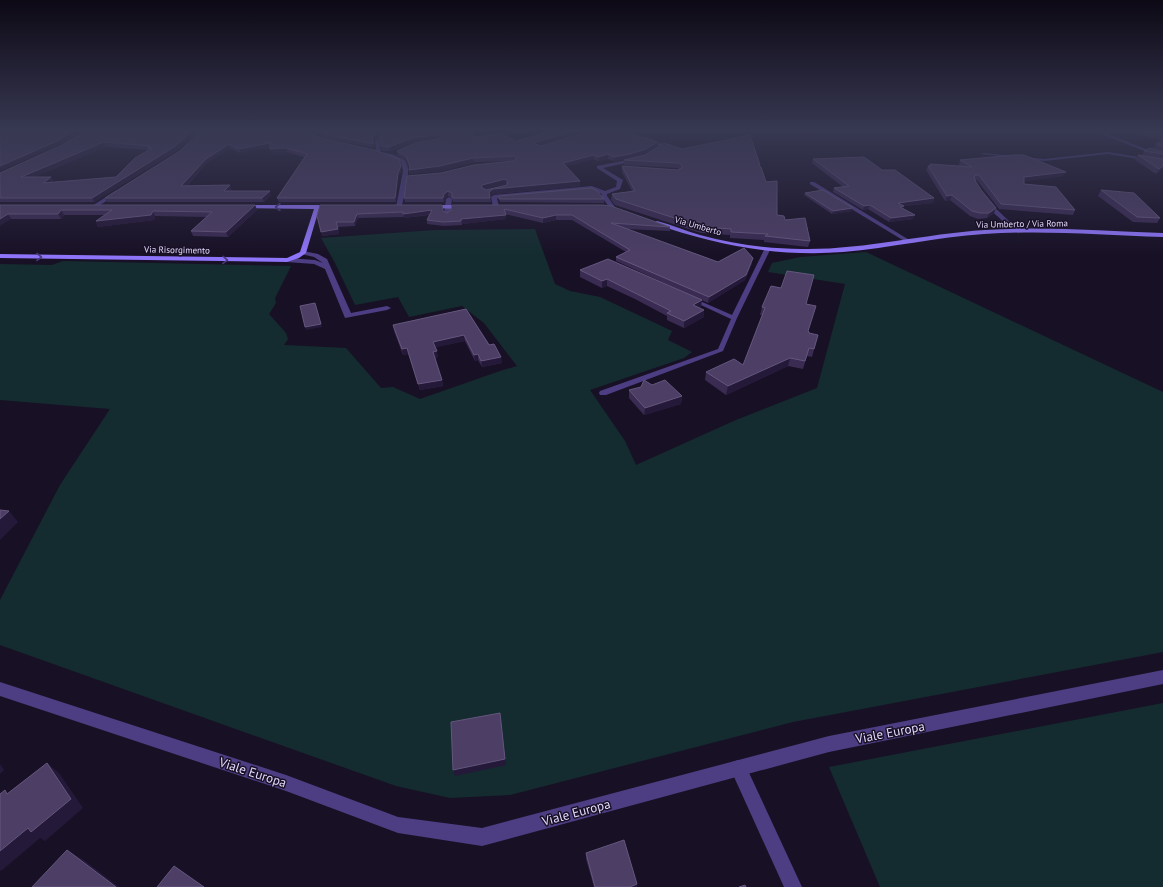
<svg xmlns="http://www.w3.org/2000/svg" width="1163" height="887" font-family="'PT Sans',sans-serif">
<rect width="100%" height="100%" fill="#181126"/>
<g fill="#142c30">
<path d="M 535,229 L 555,284 L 570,291 L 600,297 L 672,331 L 668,340 L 692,352 L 684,358 L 590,390 L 625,441 L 636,465 L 736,420 L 817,388 L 845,284 L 768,272 L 772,263 L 800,257 L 866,252 L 1163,392 L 1163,652 L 793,722 L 510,795 L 450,798 L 396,786 L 0,645 L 0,600 L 60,485 L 110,409 L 0,400 L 0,264 L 52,265 L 63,261 L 291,266 L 275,298 L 276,303 L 269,314 L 286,333 L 288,339 L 284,345 L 346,348 L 381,388 L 393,387 L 420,399 L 500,371 L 517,366 L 484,323 L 462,306 L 409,317 L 398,297 L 355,305 L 335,263 L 321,238 L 435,230 Z"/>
<path d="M 1163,703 L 1163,887 L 880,887 L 829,767 Z"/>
</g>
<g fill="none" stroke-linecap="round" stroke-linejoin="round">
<g fill="#4d3e83" fill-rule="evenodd">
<path d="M 810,182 L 814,182 L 911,241 L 906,242 L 810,184 Z"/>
<path d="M 986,203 L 990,203 L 1009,221 L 1023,230 L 1023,232 C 1012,232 994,213 986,205 Z"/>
<path d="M 767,248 L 770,250 L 737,318 L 723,351 L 606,395 L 600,395 L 599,393 L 600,391 L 718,349 L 731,319 L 688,299 L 691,297 L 693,298 L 732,315 L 764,250 Z"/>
</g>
<g fill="#4d3e83" fill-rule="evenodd">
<path d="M 386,130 L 391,130 L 379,141 L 381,152 L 392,154 L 405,160 C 406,163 408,166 408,169 C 409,174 403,204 401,208 L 399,209 L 396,207 L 403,171 L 401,162 L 388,156 L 366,150 L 368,149 L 376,150 L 375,141 Z"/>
<path d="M 1091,130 L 1098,130 L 1161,155 L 1157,156 Z"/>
<path d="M 643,137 L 647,137 L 665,145 L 662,151 L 652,154 L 652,152 L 658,149 L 660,146 L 643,139 Z"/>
<path d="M 1108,152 L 1163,161 L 1163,163 L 1108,154 L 1044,161 L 981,154 L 983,153 L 1044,159 Z"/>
<path d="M 637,158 L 639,160 L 603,168 L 623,180 L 620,189 L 607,194 L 607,196 L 615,207 L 614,208 L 610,208 L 601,196 L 602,194 L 591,190 L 497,198 L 499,207 L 496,209 L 493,207 L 491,197 L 494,195 L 592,186 L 605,191 L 616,187 L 617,181 L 597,168 L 597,166 Z"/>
<path d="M 117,190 L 119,191 L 119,193 L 97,207 L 92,206 Z"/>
<path d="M 449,197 L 452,199 L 450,214 L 447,216 L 444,214 L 446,199 Z"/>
<path d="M 303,251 L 318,254 L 327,259 L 351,313 L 387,306 L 391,308 L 387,310 L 345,318 L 325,269 L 314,264 L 287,262 L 284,260 L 287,258 L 315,260 L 323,263 L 314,257 L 301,254 L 301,252 Z"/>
<path d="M 738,760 L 744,762 L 802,887 L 784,887 L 730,768 L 732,762 Z"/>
</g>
<path fill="#4d3e83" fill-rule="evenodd" d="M 1163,670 L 1163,684 L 829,752 L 482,846 L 398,833 L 286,791 L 0,696 L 0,682 L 286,775 L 398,817 L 482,828 L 829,736 Z"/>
<g fill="#8e74f8" fill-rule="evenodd">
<path d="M 242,205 L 332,205 L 335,207 L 332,209 L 319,209 L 306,253 L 299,258 L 287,262 L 0,258 L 0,254 L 287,258 L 300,252 L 314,209 L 240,208 L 240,206 Z"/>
<path d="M 430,205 L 464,205 L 467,207 L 464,209 L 428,208 L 427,207 Z"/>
<path d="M 657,221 C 672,225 686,231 700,235 C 733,244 767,249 802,249 C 863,250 923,234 985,230 C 1044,226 1104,231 1163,233 L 1163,237 C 1104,235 1043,230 984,234 C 937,237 890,248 843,252 C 777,257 716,245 655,224 L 654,223 Z"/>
</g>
</g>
<g fill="#3a2b53" fill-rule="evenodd">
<path d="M 88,130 L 200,130 L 176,151 L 94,202 L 0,202 L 0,173 L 60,146 ZM 106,147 L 148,150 L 116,177 L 53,182 L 34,177 Z"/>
<path d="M 202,130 L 401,171 L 398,178 L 396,202 L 279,202 L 277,198 L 304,157 L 287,152 L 272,154 L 270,147 L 240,153 L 230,148 L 207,163 L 187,186 L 232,190 L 231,191 L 271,195 L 264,202 L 107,202 L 105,198 L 180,151 Z"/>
<path d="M 309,130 L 383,130 L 374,139 L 374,148 L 325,138 Z"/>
<path d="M 544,130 L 592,130 L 540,146 L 657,146 L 646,153 L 630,158 L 614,161 L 608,159 L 598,161 L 593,159 L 566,166 L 580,186 L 494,194 L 490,196 L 491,202 L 453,202 L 452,198 L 448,196 L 445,199 L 444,202 L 405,202 L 404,198 L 441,173 L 514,161 L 474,162 L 441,171 L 409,174 L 409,167 L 406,160 L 397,155 L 397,151 L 442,138 L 413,143 L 390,151 L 382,151 L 380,137 L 475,137 L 516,141 L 545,133 L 544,132 ZM 506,184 L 507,185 L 486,190 L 485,189 Z"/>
<path d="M 794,130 L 818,130 L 814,133 Z"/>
<path d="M 1136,130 L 1163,130 L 1163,168 L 1156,174 L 1135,160 L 1138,155 L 1142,156 L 1144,151 L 1160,151 L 1153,149 L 1156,144 L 1163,140 L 1134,134 Z"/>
<path d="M 682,149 L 760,166 L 777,215 L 785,220 L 810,241 L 808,247 L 764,242 L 764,240 L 730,238 L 730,235 L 701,233 L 615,205 L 611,200 L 612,194 L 632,191 L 622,172 L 622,166 L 678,170 L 679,170 L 678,168 L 624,165 L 624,160 Z"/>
<path d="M 813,159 L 882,170 L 934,198 L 933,203 L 904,206 L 903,208 L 913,219 L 889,222 L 868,209 L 863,210 L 833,192 L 834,188 L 843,187 L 812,163 Z"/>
<path d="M 960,160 L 1063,176 L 1024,181 L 1024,184 L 1075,210 L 1073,215 L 999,209 L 977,180 L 975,180 L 981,190 L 996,208 L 994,213 L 987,218 L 978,219 L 970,216 L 950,200 L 945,201 L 926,170 L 928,166 L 930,166 L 930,164 L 960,166 L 959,165 Z"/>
<path d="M 1101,190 L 1160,218 L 1157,223 L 1133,222 L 1098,196 Z"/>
<path d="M 805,193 L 853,208 L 852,211 L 832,214 L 804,195 Z"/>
<path d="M 499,196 L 604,199 L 604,203 L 500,202 Z"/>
<path d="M 0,205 L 255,205 L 257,210 L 228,237 L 193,236 L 191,231 L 207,217 L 155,216 L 154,220 L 98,227 L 96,221 L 105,215 L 64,215 L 61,219 L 11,219 Z"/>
<path d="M 320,205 L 443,211 L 447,213 L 451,210 L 602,205 L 670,227 L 670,231 L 626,229 L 718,262 L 752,263 L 745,280 L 708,303 L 616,261 L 616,257 L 626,252 L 572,220 L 556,220 L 543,223 L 505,214 L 506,219 L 462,224 L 462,225 L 444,226 L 427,224 L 427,220 L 429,215 L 404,218 L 404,217 L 358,218 L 355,226 L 338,227 L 339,234 L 322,236 Z"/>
<path d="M 580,270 L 701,307 L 699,308 L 704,317 L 684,328 L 667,320 L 667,316 L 635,299 L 607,286 L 602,288 L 580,277 Z"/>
<path d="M 806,304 L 816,306 L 808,331 L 809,333 L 818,335 L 812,357 L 807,356 L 803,369 L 788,366 L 726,395 L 705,380 L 706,372 L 743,365 L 762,315 L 760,315 L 762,307 Z"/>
<path d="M 466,309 L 502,363 L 482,367 L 478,360 L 475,361 L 465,341 L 435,347 L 438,357 L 435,358 L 442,380 L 443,386 L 420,390 L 408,354 L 403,355 L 394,331 L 393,325 Z"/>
<path d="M 652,385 L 682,396 L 681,404 L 644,415 L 629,398 L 629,390 Z"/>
<path d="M 586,853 L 637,884 L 637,887 L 594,887 L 586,859 Z"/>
</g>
<g fill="#251939">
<path d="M 76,130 L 85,130 L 57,146 L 0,171 L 0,166 Z"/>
<path d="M 194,130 L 200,130 L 176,151 L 94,202 L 92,198 Z"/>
<path d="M 378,130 L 383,130 L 374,139 L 374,148 L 373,135 Z"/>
<path d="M 578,130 L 592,130 L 537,147 L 535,144 L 536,142 Z"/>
<path d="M 442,134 L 443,138 L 413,143 L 390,151 L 389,147 L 412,138 Z"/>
<path d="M 104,142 L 106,147 L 23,182 L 21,177 Z"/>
<path d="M 657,142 L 657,146 L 646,153 L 630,158 L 614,161 L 614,157 Z"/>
<path d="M 270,143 L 271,147 L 240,153 L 239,149 Z"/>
<path d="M 229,144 L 230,148 L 207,163 L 183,190 L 181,186 L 206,159 Z"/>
<path d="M 286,148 L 287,152 L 272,154 L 270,149 Z"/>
<path d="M 608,154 L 608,159 L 598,161 L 598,157 Z"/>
<path d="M 594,155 L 593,159 L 563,167 L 563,163 Z"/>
<path d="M 473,158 L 474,162 L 441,171 L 409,174 L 409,170 Z"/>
<path d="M 401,166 L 401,171 L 398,178 L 396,202 L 395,198 L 398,173 Z"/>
<path d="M 1163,166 L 1163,168 L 1156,174 L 1159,169 Z"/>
<path d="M 1066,172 L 1063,176 L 1021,182 L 1024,177 Z"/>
<path d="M 51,177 L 54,182 L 43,183 Z"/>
<path d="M 505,179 L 506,184 L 483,190 L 481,187 L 482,185 Z"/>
<path d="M 580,181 L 580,186 L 494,194 L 490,196 L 489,192 L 493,189 Z"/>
<path d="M 230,185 L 232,190 L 225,196 L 224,191 Z"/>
<path d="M 270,191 L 271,195 L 264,202 L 262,198 Z"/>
<path d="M 448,191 L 448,196 L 445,199 L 444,202 L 443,198 L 444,194 Z"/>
<path d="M 952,195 L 950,200 L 945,201 L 947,196 Z"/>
<path d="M 934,198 L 933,203 L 904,206 L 902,210 L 898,203 Z"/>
<path d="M 255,205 L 257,210 L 228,237 L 226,232 Z"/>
<path d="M 870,205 L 868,209 L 863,210 L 864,206 Z"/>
<path d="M 853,208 L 852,211 L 832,214 L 833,211 Z"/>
<path d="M 996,208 L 994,213 L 987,218 L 989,213 Z"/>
<path d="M 61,210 L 64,215 L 61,219 L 58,214 Z"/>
<path d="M 432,210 L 433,214 L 404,218 L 403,214 Z"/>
<path d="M 153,211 L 155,216 L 154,220 L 98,227 L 96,221 Z"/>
<path d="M 8,214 L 11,219 L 0,226 L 0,219 Z"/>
<path d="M 357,214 L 358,218 L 355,226 L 354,222 Z"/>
<path d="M 506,215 L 506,219 L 462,224 L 461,219 Z"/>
<path d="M 556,215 L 556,220 L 543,223 L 543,218 Z"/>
<path d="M 915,215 L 913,219 L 889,222 L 891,218 Z"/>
<path d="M 338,229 L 339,234 L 322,236 L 321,232 Z"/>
<path d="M 753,258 L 752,263 L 745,280 L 708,303 L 709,297 Z"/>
<path d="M 607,279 L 607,286 L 602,288 L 602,281 Z"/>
<path d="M 702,300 L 701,307 L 693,312 L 693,305 Z"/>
<path d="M 315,303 L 322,327 L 306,330 L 305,327 Z"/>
<path d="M 704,310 L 704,317 L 684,328 L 684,321 Z"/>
<path d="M 464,335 L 465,341 L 434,348 L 433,342 Z"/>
<path d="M 407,348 L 408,354 L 403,355 L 402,349 Z"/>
<path d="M 437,351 L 438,357 L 434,358 L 433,352 Z"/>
<path d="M 478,354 L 478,360 L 475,361 L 474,355 Z"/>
<path d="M 501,357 L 502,363 L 482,367 L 481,361 Z"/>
<path d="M 790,358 L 788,366 L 726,395 L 728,386 Z"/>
<path d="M 442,380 L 443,386 L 420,390 L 418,384 Z"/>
<path d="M 682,396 L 681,404 L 644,415 L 645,408 Z"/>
<path d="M 9,511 L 18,522 L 0,540 L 0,519 Z"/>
<path d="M 500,713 L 506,765 L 455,776 L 453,770 Z"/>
<path d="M 47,763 L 59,773 L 83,808 L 45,841 L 40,838 L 1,871 L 0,870 L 0,851 Z"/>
<path d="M 0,764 L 4,770 L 0,774 Z"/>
<path d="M 67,850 L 85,861 L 119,887 L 116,887 Z"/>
<path d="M 637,884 L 637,887 L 630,887 Z"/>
</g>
<g fill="#4c3e65" stroke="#64567d" fill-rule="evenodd">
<path d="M 0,130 L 76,130 L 55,142 L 0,166 Z"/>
<path d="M 88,130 L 194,130 L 174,147 L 92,198 L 0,198 L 0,173 L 60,146 ZM 104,142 L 150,146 L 147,148 L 152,148 L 135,158 L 116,177 L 43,183 L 51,177 L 21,177 Z"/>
<path d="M 202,130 L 303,130 L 321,138 L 374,150 L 399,159 L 401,166 L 398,173 L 395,198 L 277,198 L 307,154 L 286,148 L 270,149 L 270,143 L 239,149 L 229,144 L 206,159 L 181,186 L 230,185 L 224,191 L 270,191 L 262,198 L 105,198 L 180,151 Z"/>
<path d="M 317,130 L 378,130 L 373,135 L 373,144 L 324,134 Z"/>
<path d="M 388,130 L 467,130 L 475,137 L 502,134 L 516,141 L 549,132 L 546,130 L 578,130 L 536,142 L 535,144 L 541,146 L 594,130 L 618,130 L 657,142 L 646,149 L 630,154 L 614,157 L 608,154 L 598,157 L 594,155 L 563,163 L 580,181 L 493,189 L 489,192 L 490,198 L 452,198 L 452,193 L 448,191 L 444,194 L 443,198 L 404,198 L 407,176 L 441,173 L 474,165 L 514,161 L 517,158 L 514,156 L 473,158 L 440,166 L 409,170 L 410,166 L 406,156 L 397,151 L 416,143 L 442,138 L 442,134 L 412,138 L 389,147 L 381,146 L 380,137 ZM 505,179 L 508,181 L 507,185 L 486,190 L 481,187 L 482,185 Z"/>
<path d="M 1138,130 L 1163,130 L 1163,135 Z"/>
<path d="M 750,135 L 760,165 L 758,165 L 761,167 L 766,182 L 777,181 L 777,215 L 784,216 L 785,220 L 805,218 L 810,241 L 765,236 L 768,234 L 731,232 L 731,229 L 702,227 L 616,199 L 612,194 L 635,191 L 622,166 L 678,170 L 683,167 L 679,163 L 624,160 L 645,155 L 664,143 L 682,149 Z"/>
<path d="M 1163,140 L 1163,147 L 1156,144 Z"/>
<path d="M 1150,148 L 1163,152 L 1163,154 L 1144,151 Z"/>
<path d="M 1014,155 L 1024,155 L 1066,172 L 1024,177 L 1024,184 L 1056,187 L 1075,210 L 1001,204 L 979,175 L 976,175 L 974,177 L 976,182 L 981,190 L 996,208 L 989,213 L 980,213 L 972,211 L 952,195 L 947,196 L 928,166 L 931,166 L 930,164 L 972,167 L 960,160 Z"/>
<path d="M 1138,155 L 1163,159 L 1163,166 L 1159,169 Z"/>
<path d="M 864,157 L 882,170 L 895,170 L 934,198 L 898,203 L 904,206 L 900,207 L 915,215 L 891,218 L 870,205 L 864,206 L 834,188 L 849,186 L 813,159 Z"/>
<path d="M 591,188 L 596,190 L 604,199 L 499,199 L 499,196 Z"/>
<path d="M 823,190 L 853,208 L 833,211 L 805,193 Z"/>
<path d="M 1101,190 L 1134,193 L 1160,218 L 1137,217 Z"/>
<path d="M 0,205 L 255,205 L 226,232 L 191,231 L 212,212 L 153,211 L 151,215 L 96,221 L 112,210 L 61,210 L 58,214 L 8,214 L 0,219 Z"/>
<path d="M 320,205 L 442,205 L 443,211 L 447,213 L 451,210 L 452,205 L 602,205 L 611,206 L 670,227 L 611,223 L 718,262 L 744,248 L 753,258 L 746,275 L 709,297 L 616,257 L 630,250 L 572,215 L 556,215 L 543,218 L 504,209 L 506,215 L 461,219 L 461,221 L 443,222 L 427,220 L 432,210 L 403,214 L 403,212 L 357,214 L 354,222 L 336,222 L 338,229 L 321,232 L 317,216 Z"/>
<path d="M 608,259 L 702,300 L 693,305 L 704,310 L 684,321 L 667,313 L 671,311 L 607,279 L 602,281 L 580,270 Z"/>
<path d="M 787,271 L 814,275 L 806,304 L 816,306 L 808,331 L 809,332 L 809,333 L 818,335 L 814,349 L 809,348 L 805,361 L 790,358 L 728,386 L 706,372 L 734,359 L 743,365 L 765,308 L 762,307 L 771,286 L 781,288 Z"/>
<path d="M 315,303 L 321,324 L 305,327 L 300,306 Z"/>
<path d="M 466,309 L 489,345 L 494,344 L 501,357 L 481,361 L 478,354 L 474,355 L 464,335 L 433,342 L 437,351 L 433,352 L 442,380 L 418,384 L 407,348 L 402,349 L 393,325 Z"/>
<path d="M 644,380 L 652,385 L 665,380 L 682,396 L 645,408 L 629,390 L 641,387 Z"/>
<path d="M 0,510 L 9,511 L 0,519 Z"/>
<path d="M 500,713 L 505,759 L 453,770 L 451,722 Z"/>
<path d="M 47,763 L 71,799 L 31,832 L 28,828 L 0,851 L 0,794 L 5,790 L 7,794 Z"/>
<path d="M 624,840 L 637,884 L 630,887 L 595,887 L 586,853 Z"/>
<path d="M 67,850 L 116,887 L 32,887 Z"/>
<path d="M 174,866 L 204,887 L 157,887 Z"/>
<path d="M 745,885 L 746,887 L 739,887 Z"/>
</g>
<defs><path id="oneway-chevron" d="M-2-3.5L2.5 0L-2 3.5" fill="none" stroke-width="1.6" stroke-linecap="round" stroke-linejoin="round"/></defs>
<g stroke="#47397a">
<use href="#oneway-chevron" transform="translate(278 207) rotate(180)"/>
<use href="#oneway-chevron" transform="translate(39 257) rotate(1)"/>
<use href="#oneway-chevron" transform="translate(225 260) rotate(1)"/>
</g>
<linearGradient id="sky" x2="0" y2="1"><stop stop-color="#0d0915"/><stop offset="0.51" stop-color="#373852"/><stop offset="1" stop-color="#373852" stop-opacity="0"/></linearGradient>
<rect width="1163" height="255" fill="url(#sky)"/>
<g text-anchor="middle" stroke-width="3" stroke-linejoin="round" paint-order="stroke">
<g font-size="9" fill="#e3d8fd" stroke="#181126">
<text transform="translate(1022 224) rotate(-1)" y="3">Via Umberto / Via Roma</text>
<text transform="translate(698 226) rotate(16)" y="3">Via Umberto</text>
<text transform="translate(177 250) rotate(1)" y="3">Via Risorgimento</text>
</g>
<g font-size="13" fill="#e3d8fd" stroke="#181126">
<text transform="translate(890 732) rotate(-11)" y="5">Viale Europa</text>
<text transform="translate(253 772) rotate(18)" y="5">Viale Europa</text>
<text transform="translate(576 812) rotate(-15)" y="5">Viale Europa</text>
</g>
</g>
</svg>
